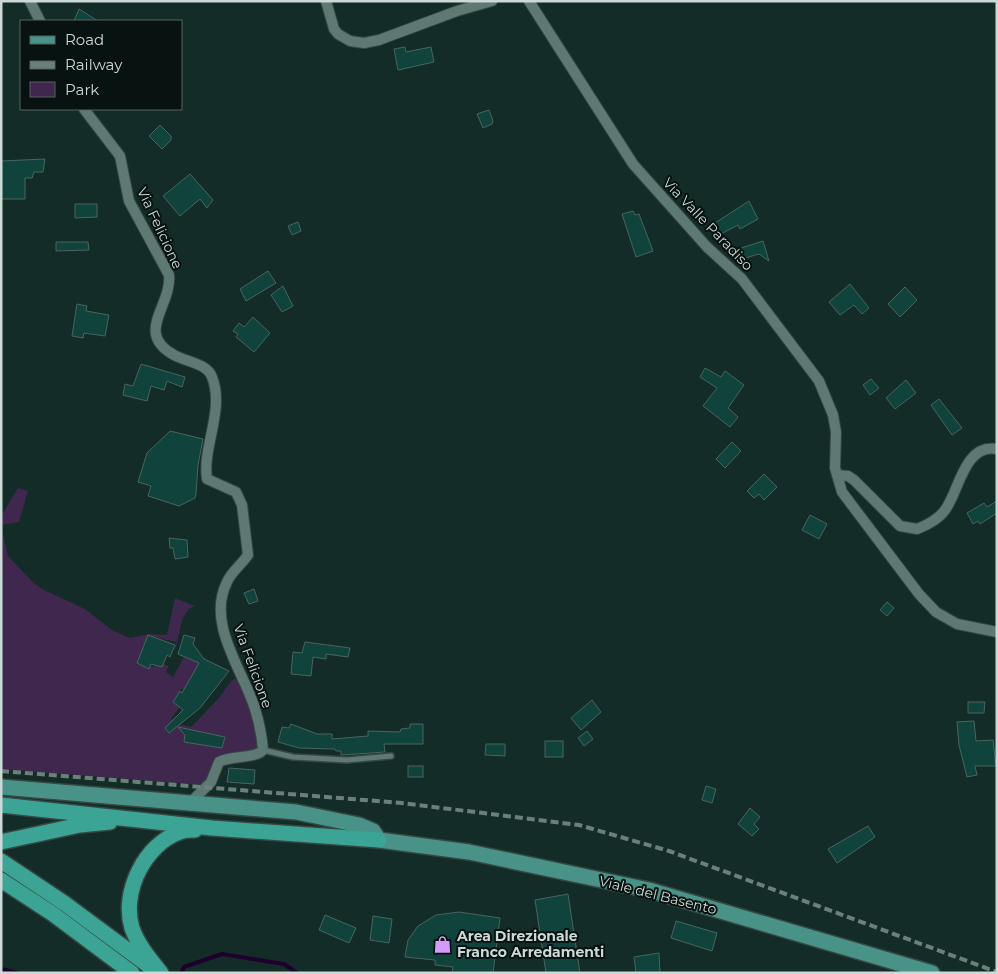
<svg xmlns="http://www.w3.org/2000/svg" width="998" height="974" font-family="Montserrat,sans-serif">
<rect width="100%" height="100%" fill="#132c27"/>
<g fill="#3f274e">
<path d="M 18,488 L 28,491 L 19,522 L 1,525 L 1,516 Z"/>
<path d="M 1,526 L 8,556 L 35,584 L 44,590 L 85,609 L 112,630 L 130,638 L 149,634 L 167,635 L 175,598 L 195,606 C 179,610 180,640 174,653 L 176,642 L 155,637 L 152,645 L 144,643 L 139,663 L 153,667 L 154,665 L 160,667 L 162,663 L 169,666 L 166,672 L 173,677 L 184,657 L 195,661 L 199,656 L 204,659 L 184,690 L 181,689 L 173,702 L 180,707 L 171,718 L 178,724 L 191,727 L 218,699 L 232,680 L 238,678 L 251,709 L 262,750 L 228,754 L 204,785 L 1,769 Z"/>
</g>
<g fill="none" stroke-linecap="round" stroke-linejoin="round">
<g stroke="#1d002c" stroke-width="4">
<path d="M 1,969 L 18,973"/>
<path d="M 181,973 L 184,967 L 222,954 L 284,964 L 297,973"/>
</g>
</g>
<g fill="#10433c" stroke="#4a645f">
<path d="M 79,9 L 98,21 L 74,21 Z"/>
<path d="M 405,47 L 406,52 L 431,47 L 434,62 L 398,70 L 394,49 Z"/>
<path d="M 489,110 L 493,121 L 492,124 L 483,128 L 477,114 Z"/>
<path d="M 160,125 L 171,136 L 171,140 L 162,149 L 149,136 Z"/>
<path d="M 45,159 L 43,172 L 34,172 L 32,178 L 25,178 L 25,199 L 1,199 L 1,161 Z"/>
<path d="M 190,174 L 213,200 L 207,208 L 200,199 L 180,216 L 163,196 Z"/>
<path d="M 749,201 L 758,219 L 740,229 L 738,225 L 721,234 L 715,223 Z"/>
<path d="M 75,204 L 97,204 L 97,217 L 75,218 Z"/>
<path d="M 633,211 L 635,215 L 639,214 L 653,251 L 636,257 L 622,214 Z"/>
<path d="M 298,222 L 301,231 L 292,235 L 288,226 Z"/>
<path d="M 763,241 L 769,261 L 759,254 L 735,261 L 732,251 Z"/>
<path d="M 56,242 L 88,242 L 89,250 L 56,251 Z"/>
<path d="M 268,271 L 276,283 L 246,301 L 240,289 Z"/>
<path d="M 850,284 L 869,308 L 862,314 L 854,305 L 840,315 L 829,302 Z"/>
<path d="M 283,286 L 293,306 L 282,312 L 271,295 Z"/>
<path d="M 905,287 L 917,300 L 900,317 L 888,304 Z"/>
<path d="M 77,304 L 87,306 L 86,311 L 109,315 L 105,336 L 84,333 L 83,338 L 72,336 Z"/>
<path d="M 253,317 L 270,333 L 254,352 L 236,337 L 238,334 L 233,331 L 239,323 L 244,327 Z"/>
<path d="M 141,364 L 185,377 L 182,387 L 167,381 L 164,390 L 151,386 L 147,401 L 123,395 L 125,384 L 133,386 Z"/>
<path d="M 705,368 L 721,377 L 725,371 L 744,385 L 728,408 L 738,417 L 730,427 L 703,406 L 717,388 L 700,377 Z"/>
<path d="M 871,379 L 879,388 L 870,395 L 863,385 Z"/>
<path d="M 906,380 L 916,393 L 895,409 L 886,398 Z"/>
<path d="M 939,399 L 962,428 L 952,435 L 931,405 Z"/>
<path d="M 170,431 L 203,439 L 198,465 L 196,494 L 195,498 L 179,506 L 148,496 L 151,486 L 138,482 L 147,453 Z"/>
<path d="M 732,442 L 741,451 L 725,468 L 716,459 Z"/>
<path d="M 764,474 L 777,487 L 764,500 L 759,494 L 754,498 L 747,491 Z"/>
<path d="M 997,501 L 997,513 L 980,524 L 978,521 L 973,524 L 967,513 L 984,503 L 987,507 Z"/>
<path d="M 810,515 L 827,524 L 819,539 L 802,530 Z"/>
<path d="M 169,538 L 187,540 L 188,557 L 175,559 L 173,548 L 170,548 Z"/>
<path d="M 254,589 L 258,601 L 249,604 L 244,593 Z"/>
<path d="M 887,602 L 894,608 L 887,616 L 880,610 Z"/>
<path d="M 148,635 L 175,645 L 170,657 L 167,655 L 162,667 L 151,664 L 149,669 L 137,663 Z"/>
<path d="M 184,635 L 195,638 L 193,644 L 204,659 L 229,671 L 200,708 L 169,733 L 165,728 L 183,710 L 173,702 L 180,691 L 182,693 L 199,663 L 178,654 Z"/>
<path d="M 305,642 L 350,648 L 348,657 L 326,654 L 326,659 L 313,657 L 311,676 L 291,674 L 293,652 L 302,653 Z"/>
<path d="M 592,700 L 601,712 L 581,730 L 571,718 Z"/>
<path d="M 968,702 L 985,702 L 984,713 L 968,713 Z"/>
<path d="M 974,721 L 976,741 L 993,740 L 996,766 L 975,766 L 977,775 L 967,777 L 959,745 L 957,722 Z"/>
<path d="M 291,724 L 317,734 L 332,734 L 332,739 L 368,736 L 368,731 L 400,732 L 401,729 L 410,728 L 410,724 L 423,724 L 423,744 L 384,744 L 385,752 L 341,755 L 341,751 L 336,751 L 335,749 L 299,748 L 278,742 L 282,727 L 289,728 Z"/>
<path d="M 178,727 L 225,737 L 222,748 L 184,742 L 185,735 Z"/>
<path d="M 587,731 L 593,739 L 584,746 L 578,738 Z"/>
<rect x="545" y="741" width="18" height="16"/>
<path d="M 486,744 L 505,744 L 505,756 L 485,755 Z"/>
<rect x="408" y="766" width="15" height="11"/>
<path d="M 229,768 L 255,770 L 254,784 L 227,782 Z"/>
<path d="M 706,786 L 716,789 L 712,803 L 702,800 Z"/>
<path d="M 750,808 L 760,817 L 754,824 L 759,829 L 752,836 L 738,824 Z"/>
<path d="M 868,826 L 875,837 L 837,863 L 828,849 Z"/>
<path d="M 568,894 L 580,973 L 546,973 L 535,900 Z"/>
<path d="M 459,912 L 500,918 L 493,973 L 452,973 L 453,967 L 435,965 L 435,960 L 405,957 L 408,940 L 418,926 L 436,915 Z"/>
<path d="M 325,915 L 356,928 L 349,943 L 319,930 Z"/>
<path d="M 373,916 L 392,919 L 389,943 L 370,940 Z"/>
<path d="M 676,921 L 717,933 L 712,951 L 671,938 Z"/>
<path d="M 659,953 L 660,973 L 636,973 L 634,957 Z"/>
</g>
<g fill="none" stroke-linecap="round" stroke-linejoin="round">
<defs>
<path id="lane" d="M 263,750 L 293,757 L 347,760 L 391,756"/>
<g id="street">
<path d="M 30,1 L 40,21"/>
<path d="M 326,1 L 334,29 L 338,34 L 350,41 L 364,43 L 379,40 L 457,11 L 492,1"/>
<path d="M 529,1 L 633,164 L 707,247 L 742,279 L 819,381 L 833,415 L 836,432 L 835,468 L 842,492 L 919,594 L 936,612 L 957,624 L 997,632"/>
<path d="M 84,109 L 120,156 L 129,201 L 169,275 C 172,306 134,333 174,355 C 186,362 207,363 212,377 C 225,410 202,447 207,479 L 236,492 L 242,505 L 248,555 C 242,564 231,572 227,582 C 206,624 243,670 255,709 C 259,722 262,737 263,750 C 256,759 232,755 219,762 L 211,782 L 190,803"/>
<path d="M 837,475 L 848,476 L 854,480 L 900,526 L 917,529 C 927,525 939,519 945,510 C 959,492 964,443 997,449"/>
</g>
<path id="primary" d="M 1,787 L 296,812 L 359,825 L 373,831 L 379,840 L 469,852 L 649,890 L 932,973"/>
<g id="highway">
<path d="M 1,805 L 212,828 L 379,840"/>
<path d="M 1,842 L 80,825 L 110,822"/>
<path d="M 1,861 L 64,903 L 149,966"/>
<path d="M 1,880 L 53,914 L 132,973"/>
<path d="M 161,973 C 149,958 138,945 132,928 C 121,892 145,844 180,832 C 184,830 191,830 195,830"/>
</g>
</defs>
<use href="#lane" stroke="#354743" stroke-width="8"/>
<use href="#street" stroke="#354743" stroke-width="12"/>
<use href="#primary" stroke="#354743" stroke-width="18"/>
<use href="#highway" stroke="#354743" stroke-width="18"/>
<use href="#lane" stroke="#5e7873" stroke-width="5"/>
<use href="#street" stroke="#5e7873" stroke-width="10"/>
<use href="#primary" stroke="#499287" stroke-width="15"/>
<use href="#highway" stroke="#3ba494" stroke-width="15"/>
<path stroke="#6c807b" stroke-width="4" stroke-dasharray="8 4" stroke-linecap="butt" d="M 1,771 L 402,803 L 579,825 L 669,851 L 997,972"/>
</g>
<defs>
<symbol id="shop-bare" viewBox="-9 -9 18 18"><path d="M-5-2.5h2.3a2.7 3.5 0 0 1 5.4 0H5L5.5 6h-11ZM-1.5-2.5h3a1.5 2.3 0 0 0-3 0Z" fill="#d69bfa" stroke="#081210" stroke-width="2.5" paint-order="stroke"/></symbol>
</defs>
<g fill-rule="evenodd">
<use href="#shop-bare" x="430" y="932" width="25" height="25"/>
</g>
<g text-anchor="middle" stroke-width="4" stroke-linejoin="round" paint-order="stroke">
<g font-size="14" fill="#cbdad6" stroke="#081210">
<text transform="translate(708 224) rotate(46)" y="5">Via Valle Paradiso</text>
<text transform="translate(160 228) rotate(65)" y="5">Via Felicione</text>
<text transform="translate(253 666) rotate(70)" y="5">Via Felicione</text>
<text transform="translate(658 895) rotate(14)" y="5">Viale del Basento</text>
</g>
<g font-size="14" font-weight="bold" fill="#cbdad6" stroke="#081210" text-anchor="start">
<text x="457" y="941">Area Direzionale<tspan x="457" dy="16">Franco Arredamenti</tspan></text>
</g>
</g>
<rect width="998" height="974" fill="none" stroke="#cbdad6" stroke-width="5"/>
<rect x="20" y="20" width="162" height="90" fill="#081210" stroke="#56625f"/>
<rect x="30" y="36" width="25" height="8" fill="#499287" stroke="#56625f"/>
<text x="65" y="45" font-size="15" fill="#cbdad6">Road</text>
<rect x="30" y="61" width="25" height="8" fill="#6c807b" stroke="#56625f"/>
<text x="65" y="70" font-size="15" fill="#cbdad6">Railway</text>
<rect x="30" y="82" width="25" height="15" fill="#3f274e" stroke="#56625f"/>
<text x="65" y="95" font-size="15" fill="#cbdad6">Park</text>
</svg>
